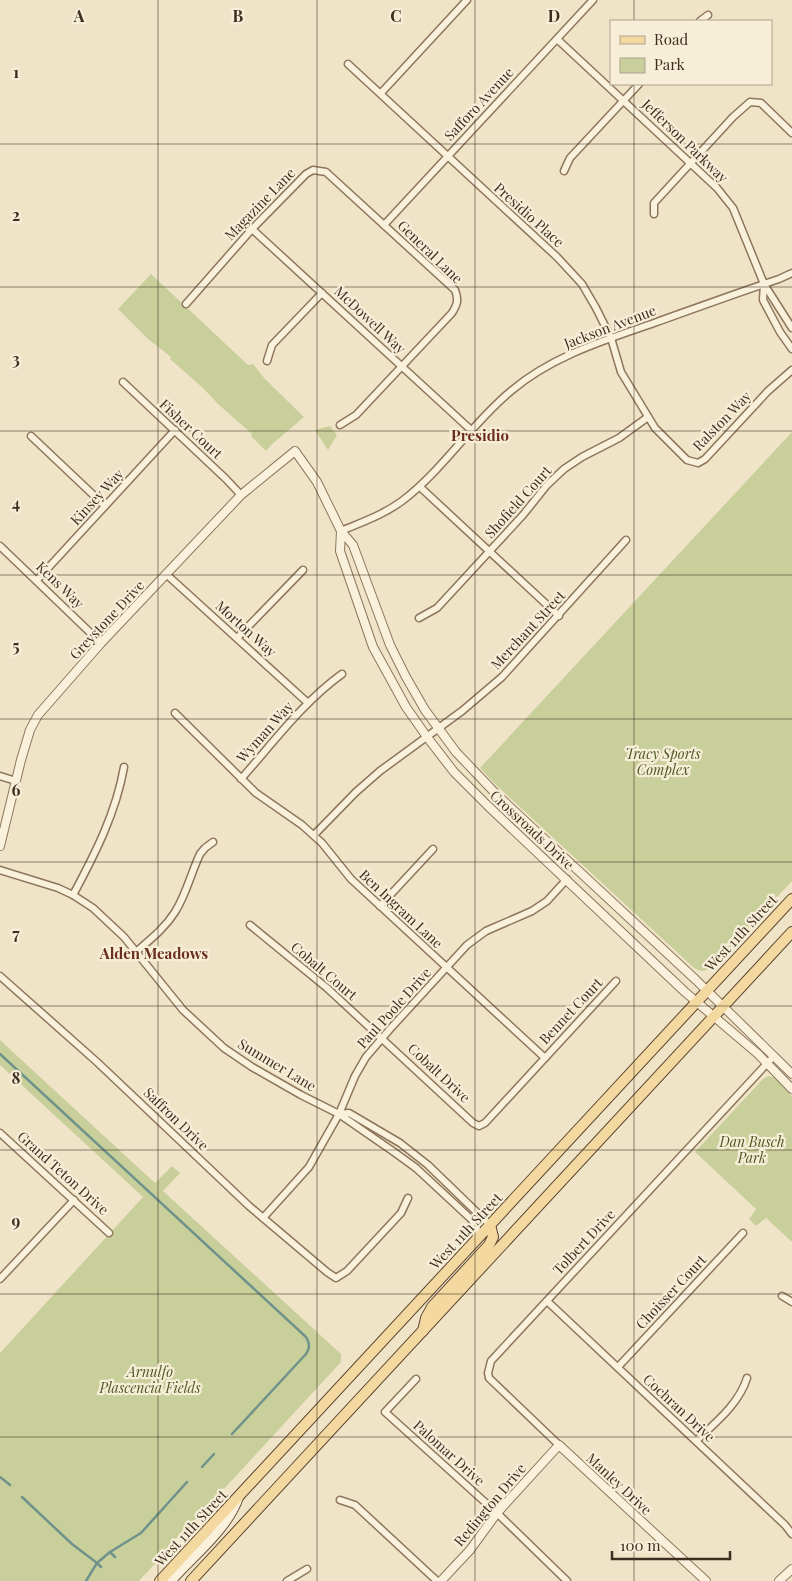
<svg xmlns="http://www.w3.org/2000/svg" width="792" height="1581" font-family="'Playfair Display',serif">
<rect width="100%" height="100%" fill="#f0e4c8"/>
<g fill="#c9cf9b">
<path d="M 151,274 L 248,365 L 253,364 L 265,379 L 304,417 L 271,445 L 266,451 L 251,436 L 252,434 L 218,404 L 203,388 L 170,359 L 171,357 L 148,339 L 118,309 Z"/>
<path d="M 330,426 L 337,435 L 328,450 L 315,430 Z"/>
<path d="M 792,432 L 792,881 L 712,967 C 706,972 700,972 693,967 L 494,783 L 480,768 Z"/>
<path d="M 0,1040 L 155,1183 L 172,1166 L 180,1173 L 163,1191 L 341,1354 L 341,1362 L 139,1581 L 0,1581 L 0,1353 L 143,1197 L 0,1065 Z"/>
<path d="M 768,1076 L 776,1078 L 792,1096 L 792,1242 L 766,1218 L 756,1226 L 749,1219 L 756,1209 L 695,1152 L 763,1079 Z"/>
</g>
<g fill="none" stroke-linecap="round" stroke-linejoin="round">
<g stroke="#6f938a" stroke-width="2.5">
<path d="M 0,1054 L 306,1337 C 310,1344 310,1348 306,1354 L 232,1434"/>
<path d="M 202,1467 L 214,1454"/>
<path d="M 0,1477 L 10,1485"/>
<path d="M 22,1497 L 72,1544 L 97,1563 L 110,1552 L 115,1557"/>
<path d="M 110,1552 L 141,1533 L 187,1482"/>
<path d="M 86,1581 L 97,1563 L 101,1567"/>
</g>
<defs>
<g id="minor">
<path d="M 700,21 L 708,15"/>
<path d="M 557,39 L 717,188 L 733,208 L 764,284 L 792,328"/>
<path d="M 348,64 L 557,257 L 582,284 L 596,308 L 611,338 L 621,372 L 655,428 L 687,460 L 698,463 L 705,459 L 768,391 L 792,370"/>
<path d="M 381,93 L 467,0"/>
<path d="M 564,171 L 570,158 L 639,84"/>
<path d="M 654,214 L 654,203 L 733,117 L 750,102 L 761,103 L 792,133"/>
<path d="M 384,225 L 593,0"/>
<path d="M 252,229 L 471,430"/>
<path d="M 764,284 L 763,300 L 780,332 L 792,349"/>
<path d="M 186,304 L 252,229 L 306,174 L 313,170 L 326,172 L 455,290 C 459,300 457,305 452,313 L 356,415 L 340,425"/>
<path d="M 267,361 L 272,345 L 322,293"/>
<path d="M 123,382 L 226,479 L 241,495"/>
<path d="M 31,436 L 105,506"/>
<path d="M 420,487 L 559,616"/>
<path d="M 341,531 C 362,522 383,515 402,501 C 443,470 471,424 511,391 C 552,356 605,340 654,323 C 696,308 737,293 779,279 L 792,273"/>
<path d="M 0,546 L 101,643"/>
<path d="M 166,574 L 308,703"/>
<path d="M 37,580 L 175,430"/>
<path d="M 419,618 L 437,608 L 523,515 L 547,485 L 564,469 L 582,457 L 619,438 L 648,417"/>
<path d="M 237,638 L 303,570"/>
<path d="M 175,713 L 256,793 L 302,825 L 322,843 L 351,879 L 545,1058"/>
<path d="M 0,776 L 16,781"/>
<path d="M 241,779 C 273,743 303,702 342,674"/>
<path d="M 314,835 L 356,792 L 380,771 L 462,711 L 502,677 L 626,540"/>
<path d="M 0,870 L 58,888 L 73,895 L 93,908 L 124,937 L 183,1010 L 224,1048 L 252,1067 L 301,1095 L 339,1114 L 394,1152 L 416,1168 L 472,1220 L 477,1229 L 475,1240"/>
<path d="M 73,895 C 95,854 116,813 124,767"/>
<path d="M 380,906 L 433,849"/>
<path d="M 250,925 L 327,988 L 473,1123 L 479,1126 L 485,1123 L 616,981"/>
<path d="M 137,951 C 151,939 165,928 175,912 C 186,895 191,873 200,854 L 205,848 L 213,842"/>
<path d="M 0,976 L 97,1062 L 249,1206 L 327,1272 L 336,1278 L 347,1271 L 401,1213 L 408,1198"/>
<path d="M 339,1114 L 349,1113 L 400,1143 L 428,1165 L 490,1225"/>
<path d="M 0,1133 L 109,1233"/>
<path d="M 263,1218 L 309,1167 L 339,1114 L 355,1076 L 366,1057 L 390,1029 L 467,945 L 486,931 L 532,911 L 547,901 L 567,879"/>
<path d="M 0,1279 L 74,1200"/>
<path d="M 782,1296 L 792,1302"/>
<path d="M 547,1301 L 785,1525 L 792,1534"/>
<path d="M 618,1367 L 743,1233"/>
<path d="M 416,1379 L 385,1412 L 497,1513 L 567,1581"/>
<path d="M 696,1441 C 715,1423 739,1404 747,1378"/>
<path d="M 559,1445 L 489,1378 L 488,1373 L 491,1361 L 774,1056"/>
<path d="M 340,1500 L 355,1505 L 437,1581"/>
<path d="M 287,1581 L 307,1569"/>
</g>
<g id="tertiary">
<path d="M 341,531 L 340,551 L 373,647 L 406,707 L 427,737 L 454,772 L 488,806 L 685,992 L 758,1054 L 792,1089"/>
<path d="M 0,846 L 21,760 L 30,730 L 38,715 L 101,643 L 241,495 L 295,451 L 317,482 L 341,531 L 353,545 L 390,645 L 406,677 L 425,710 L 456,752 L 497,795 L 696,980 L 792,1074"/>
<path d="M 441,1581 L 470,1550 L 497,1513 L 559,1445 L 706,1581"/>
<path d="M 779,1581 L 792,1569"/>
</g>
<path id="secondary" d="M 171,1581 C 194,1555 228,1529 239,1496"/>
<g id="primary">
<path d="M 423,1331 L 426,1318 L 432,1307 L 489,1245 L 493,1237 L 490,1225"/>
<path d="M 160,1581 L 792,899"/>
<path d="M 191,1581 L 792,932"/>
</g>
</defs>
<use href="#minor" stroke="#8d765c" stroke-width="9"/>
<use href="#tertiary" stroke="#8d765c" stroke-width="10"/>
<use href="#secondary" stroke="#6f573f" stroke-width="11"/>
<use href="#primary" stroke="#5b4430" stroke-width="12"/>
<use href="#minor" stroke="#faf1dc" stroke-width="6"/>
<use href="#tertiary" stroke="#faf1dc" stroke-width="8"/>
<use href="#secondary" stroke="#faf1dc" stroke-width="9"/>
<use href="#primary" stroke="#f3d9a0" stroke-width="10"/>
</g>
<path fill="none" stroke="#3d2e20" stroke-width="1" stroke-opacity="0.55" d="M 158,0 L 158,1581M 317,0 L 317,1581M 475,0 L 475,1581M 634,0 L 634,21M 634,84 L 634,1581M 0,144 L 792,144M 0,287 L 792,287M 0,431 L 792,431M 0,575 L 792,575M 0,719 L 792,719M 0,862 L 792,862M 0,1006 L 792,1006M 0,1150 L 792,1150M 0,1294 L 792,1294M 0,1437 L 792,1437"/>
<g text-anchor="middle" stroke-width="4.5" stroke-linejoin="round" paint-order="stroke">
<g font-size="14" fill="#3d2e20" stroke="#f7eed8">
<text transform="translate(479 104) rotate(-47)" y="5">Safforo Avenue</text>
<text transform="translate(685 141) rotate(44)" y="5">Jefferson Parkway</text>
<text transform="translate(260 204) rotate(-46)" y="5">Magazine Lane</text>
<text transform="translate(529 215) rotate(42)" y="5">Presidio Place</text>
<text transform="translate(430 252) rotate(44)" y="5">General Lane</text>
<text transform="translate(370 320) rotate(43)" y="5">McDowell Way</text>
<text transform="translate(610 327) rotate(-21)" y="5">Jackson Avenue</text>
<text transform="translate(722 421) rotate(-46)" y="5">Ralston Way</text>
<text transform="translate(191 429) rotate(43)" y="5">Fisher Court</text>
<text transform="translate(97 497) rotate(-47)" y="5">Kinsey Way</text>
<text transform="translate(518 502) rotate(-48)" y="5">Shofield Court</text>
<text transform="translate(60 585) rotate(44)" y="5">Kens Way</text>
<text transform="translate(107 620) rotate(-47)" y="5">Greystone Drive</text>
<text transform="translate(246 629) rotate(42)" y="5">Morton Way</text>
<text transform="translate(528 630) rotate(-47)" y="5">Merchant Street</text>
<text transform="translate(265 732) rotate(-48)" y="5">Wyman Way</text>
<text transform="translate(532 830) rotate(43)" y="5">Crossroads Drive</text>
<text transform="translate(401 909) rotate(43)" y="5">Ben Ingram Lane</text>
<text transform="translate(741 933) rotate(-47)" y="5">West 11th Street</text>
<text transform="translate(324 971) rotate(40)" y="5">Cobalt Court</text>
<text transform="translate(394 1008) rotate(-48)" y="5">Paul Poole Drive</text>
<text transform="translate(571 1011) rotate(-47)" y="5">Bennet Court</text>
<text transform="translate(277 1065) rotate(31)" y="5">Summer Lane</text>
<text transform="translate(439 1073) rotate(43)" y="5">Cobalt Drive</text>
<text transform="translate(176 1119) rotate(44)" y="5">Saffron Drive</text>
<text transform="translate(63 1173) rotate(42)" y="5">Grand Teton Drive</text>
<text transform="translate(466 1231) rotate(-47)" y="5">West 11th Street</text>
<text transform="translate(584 1242) rotate(-47)" y="5">Tolbert Drive</text>
<text transform="translate(671 1292) rotate(-47)" y="5">Choisser Court</text>
<text transform="translate(679 1408) rotate(43)" y="5">Cochran Drive</text>
<text transform="translate(449 1453) rotate(42)" y="5">Palomar Drive</text>
<text transform="translate(619 1484) rotate(43)" y="5">Manley Drive</text>
<text transform="translate(490 1505) rotate(-50)" y="5">Redington Drive</text>
<text transform="translate(191 1528) rotate(-47)" y="5">West 11th Street</text>
</g>
<g font-size="14" font-style="italic" fill="#4d5a26" stroke="#f7eed8">
<text x="663" y="759">Tracy Sports<tspan x="663" dy="16">Complex</tspan></text>
<text x="752" y="1147">Dan Busch<tspan x="752" dy="16">Park</tspan></text>
<text x="150" y="1377">Arnulfo<tspan x="150" dy="16">Plascencia Fields</tspan></text>
</g>
<g font-size="15" font-weight="bold" fill="#6b2e1e" stroke="#f7eed8">
<text x="480" y="441">Presidio</text>
<text x="154" y="959">Alden Meadows</text>
</g>
</g>
<g font-size="16" text-anchor="middle" font-weight="bold" fill="#3d2e20" stroke="#f7eed8" stroke-width="4.5" stroke-linejoin="round" paint-order="stroke">
<text x="79" y="22">A</text>
<text x="238" y="22">B</text>
<text x="396" y="22">C</text>
<text x="554" y="22">D</text>
<text x="16" y="78">1</text>
<text x="16" y="221">2</text>
<text x="16" y="365">3</text>
<text x="16" y="509">4</text>
<text x="16" y="652">5</text>
<text x="16" y="796">6</text>
<text x="16" y="940">7</text>
<text x="16" y="1084">8</text>
<text x="16" y="1227">9</text>
</g>
<rect x="610" y="20" width="162" height="65" fill="#f7eed8" stroke="#ada18e"/>
<rect x="620" y="36" width="25" height="8" fill="#f3d9a0" stroke="#ada18e"/>
<text x="654" y="45" font-size="15" fill="#3d2e20">Road</text>
<rect x="620" y="58" width="25" height="15" fill="#c9cf9b" stroke="#ada18e"/>
<text x="654" y="70" font-size="15" fill="#3d2e20">Park</text>
<path d="M612 1551v8h118v-8" fill="none" stroke="#3d2e20" stroke-width="2.5"/>
<text x="620" y="1551" font-size="15" fill="#3d2e20" stroke="#f7eed8" stroke-width="4" paint-order="stroke">100 m</text>
</svg>
